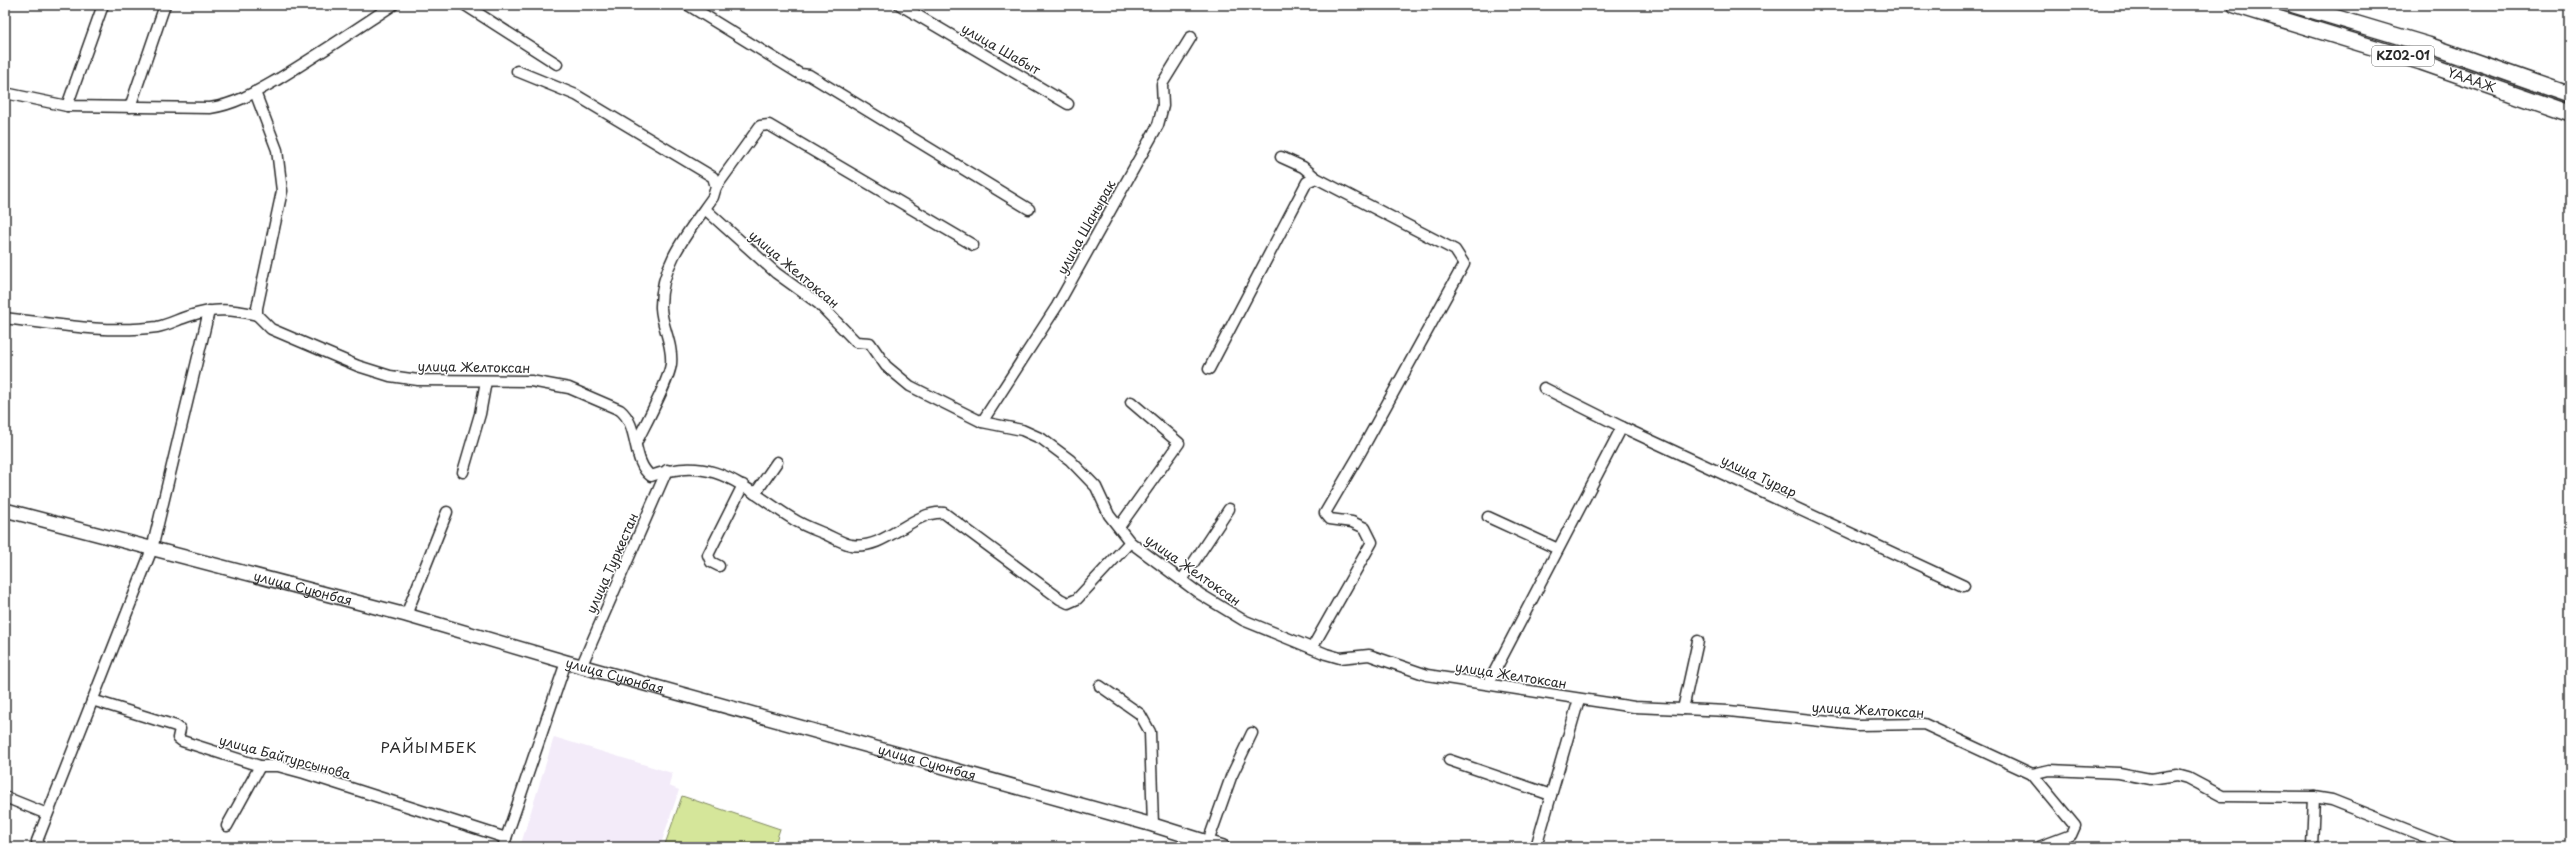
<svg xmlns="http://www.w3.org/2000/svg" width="2575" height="852" font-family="'Playpen Sans',sans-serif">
<rect width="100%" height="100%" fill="#fff"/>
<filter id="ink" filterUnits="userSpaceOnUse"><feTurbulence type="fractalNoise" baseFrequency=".025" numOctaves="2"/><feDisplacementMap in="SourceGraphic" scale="8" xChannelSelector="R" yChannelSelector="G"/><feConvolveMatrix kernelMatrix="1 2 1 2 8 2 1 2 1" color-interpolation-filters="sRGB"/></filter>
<g filter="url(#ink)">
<path fill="#f3ebf9" d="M 554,737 L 672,773 L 669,786 L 679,790 L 660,847 L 520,847 Z"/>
<path fill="#d5e69a" stroke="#808862" d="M 682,796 L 780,829 L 774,847 L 664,847 Z"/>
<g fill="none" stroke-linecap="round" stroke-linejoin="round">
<defs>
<g id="minor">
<path d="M 465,5 L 557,64"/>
<path d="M 688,5 L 800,74 L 809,75 L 1029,209"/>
<path d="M 900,5 L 1068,104"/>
<path d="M 517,71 L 576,95 L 713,177 L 716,187 L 713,197 C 689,231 660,264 661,308 C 662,327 673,344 671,364 C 669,381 645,425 636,443"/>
<path d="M 255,92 L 277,150 L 282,191 L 257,308 L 257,315 L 271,329 L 358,366 L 390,376 L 418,380 L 531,381 L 569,388 L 620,410 C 640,426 631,461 651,476 C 714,453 743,488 793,519 C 802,525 813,529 823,533 C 832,537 842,543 851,545 C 886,551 912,510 944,513 L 1060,599 L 1068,603 L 1077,599 L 1130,542"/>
<path d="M 5,93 L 67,106 L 210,108 C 237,104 257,91 280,78 C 318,55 355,30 393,5"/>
<path d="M 67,106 L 103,5"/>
<path d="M 130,107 L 165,5"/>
<path d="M 1281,157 L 1303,167 L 1316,178"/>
<path d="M 716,187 L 760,126 L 769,125 L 973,245"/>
<path d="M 705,209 L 776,273 L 819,304 L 856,342 L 870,343 L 886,366 L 910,386 L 982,422 L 1022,430 L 1042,439 L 1070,460 L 1096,487 L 1109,515 L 1130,542 L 1200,594 L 1243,620 L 1326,654 L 1340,658 L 1369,655 L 1427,675 L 1634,707 L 1729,711 L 1857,725 L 1924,724 L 2032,774 L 2049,770 L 2119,773 L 2150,779 L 2177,775 L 2188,778 L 2222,796 L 2314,797 L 2332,800 L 2451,847"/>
<path d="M 5,318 C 55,324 107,334 157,327 C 168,325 179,319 189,316 C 213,308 233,309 257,315"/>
<path d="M 1209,369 L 1307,182 L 1316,178 L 1455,250 L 1464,264 L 1359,455 L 1325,513 L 1330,519 L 1352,522 L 1365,528 L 1372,542 L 1312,648"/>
<path d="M 1544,388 L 1622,427 L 1964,586"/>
<path d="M 982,422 L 1057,306 L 1158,125 L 1163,106 L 1162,84 L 1191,37"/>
<path d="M 463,472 L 480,414 L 486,381"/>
<path d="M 755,494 L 777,462"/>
<path d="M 1488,517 L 1558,549"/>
<path d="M 1119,527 L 1179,443 L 1131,402"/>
<path d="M 719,566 L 711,562 L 708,555 L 743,485"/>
<path d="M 1182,580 L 1229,509"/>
<path d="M 406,615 L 447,512"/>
<path d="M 581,667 L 667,470"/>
<path d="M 1488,684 L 1622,427"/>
<path d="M 1100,686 L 1140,714 L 1150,732 L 1153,825"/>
<path d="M 92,700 L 176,726 L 180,729 L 178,738 L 182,741 L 260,766 L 278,766 L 304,773 L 506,838"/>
<path d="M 1683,709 L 1698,641"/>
<path d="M 1449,760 L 1551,795"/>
<path d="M 2032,774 L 2075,826 L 2071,835 L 2039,847"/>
<path d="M 5,797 L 47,814"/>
<path d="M 227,826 L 260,766"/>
<path d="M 1208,842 L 1231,777 L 1252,733"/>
<path d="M 41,847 L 37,841 L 152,549 L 209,311"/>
<path d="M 503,847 L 566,662"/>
<path d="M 1536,847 L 1579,699"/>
<path d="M 2312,847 L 2314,797"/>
</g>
<g id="major">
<path id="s1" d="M 5,510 L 406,615 L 566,662 L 1153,825 L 1223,847"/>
</g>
<g id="highway">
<path id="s2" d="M 2235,5 L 2421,62 L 2570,114"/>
<path d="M 2294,5 L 2428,45 L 2570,95"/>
</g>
</defs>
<use href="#minor" stroke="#2b2b2b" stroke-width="13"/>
<use href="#major" stroke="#2b2b2b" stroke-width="16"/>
<use href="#highway" stroke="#2b2b2b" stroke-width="18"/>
<use href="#minor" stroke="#fff" stroke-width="10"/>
<use href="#major" stroke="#fff" stroke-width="13"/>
<use href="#highway" stroke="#fff" stroke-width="15"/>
</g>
</g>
<g text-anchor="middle" stroke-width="3" stroke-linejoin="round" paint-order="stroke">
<rect fill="#fff" stroke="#6b6b6b" stroke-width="1" x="2372" y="46" width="62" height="20" rx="3"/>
<g font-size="12" font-weight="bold" fill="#2b2b2b">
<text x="2403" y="60">KZ02-01</text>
</g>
<g font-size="13" fill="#2b2b2b" stroke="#fff">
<text transform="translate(1001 49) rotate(30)" y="5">улица Шабыт</text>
<text dy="5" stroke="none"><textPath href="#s2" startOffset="248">ҮАААЖ</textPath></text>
<text transform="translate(1086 227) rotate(-61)" y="5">улица Шанырак</text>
<text transform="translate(794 269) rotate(40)" y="5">улица Желтоксан</text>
<text transform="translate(474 367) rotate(1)" y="5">улица Желтоксан</text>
<text transform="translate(1759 476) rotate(25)" y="5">улица Турар</text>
<text transform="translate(612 563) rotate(-66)" y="5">улица Туркестан</text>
<text transform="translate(1193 570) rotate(35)" y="5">улица Желтоксан</text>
<text dy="5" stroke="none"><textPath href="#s1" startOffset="308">улица Суюнбая</textPath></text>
<text transform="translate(1511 675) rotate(9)" y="5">улица Желтоксан</text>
<text dy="5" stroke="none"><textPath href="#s1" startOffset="632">улица Суюнбая</textPath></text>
<text transform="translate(1868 710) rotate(3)" y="5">улица Желтоксан</text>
<text transform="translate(285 757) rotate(15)" y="5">улица Байтурсынова</text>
<text dy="5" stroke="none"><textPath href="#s1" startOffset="956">улица Суюнбая</textPath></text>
</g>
<g font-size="15" letter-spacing="1" fill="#2b2b2b" stroke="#fff">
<text x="429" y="753">РАЙЫМБЕК</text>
</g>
</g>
<rect width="2575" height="852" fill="none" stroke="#fff" stroke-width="20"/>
<rect x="10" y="10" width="2555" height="832" fill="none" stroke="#2b2b2b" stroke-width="1.5" filter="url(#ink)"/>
</svg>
